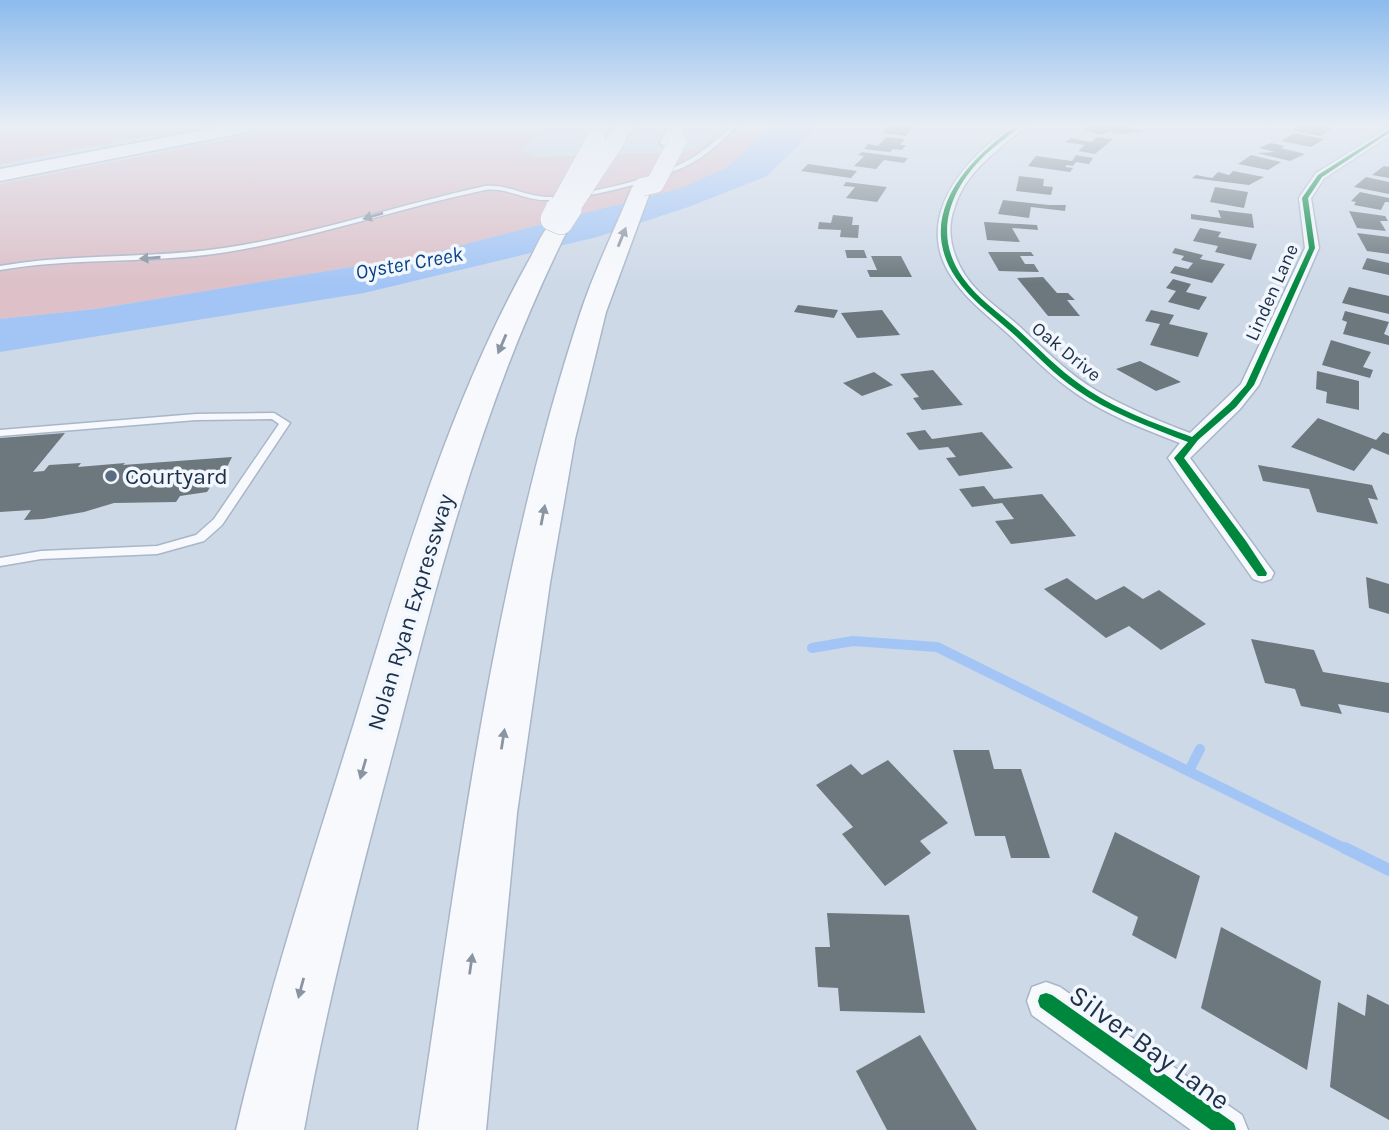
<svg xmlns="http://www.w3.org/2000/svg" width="1389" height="1130" font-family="Karla,sans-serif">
<rect width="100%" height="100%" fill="#ced9e8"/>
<g fill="#ddc0c8">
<path d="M 0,125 L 207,125 L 0,164 Z"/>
<path d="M 302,125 L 543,125 L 522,151 L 538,157 L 685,152 L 700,147 L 727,125 L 773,125 L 726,168 L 681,188 L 424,255 L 96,309 L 0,319 L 0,184 Z"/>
</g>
<path fill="#a3c5f5" d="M 773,125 L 819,125 L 767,176 L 691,206 L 597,237 L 364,293 L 0,352 L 0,319 L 96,309 L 424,255 L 681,188 L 726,168 Z"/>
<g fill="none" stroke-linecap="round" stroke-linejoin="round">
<g stroke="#a3c5f5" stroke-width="10">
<path d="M 812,648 L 853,641 L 937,647 L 1348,850"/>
<path d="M 1189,771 L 1200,749"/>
</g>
<path stroke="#a3c5f5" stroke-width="12" d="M 1345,848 L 1389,870"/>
</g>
<g fill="#6c787e">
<path d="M 889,125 L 914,125 L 906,136 L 882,133 Z"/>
<path d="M 1095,125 L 1119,125 L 1143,131 L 1123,134 L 1110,132 L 1101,135 L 1082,130 Z"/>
<path d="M 1302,125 L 1321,125 L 1333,128 L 1320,136 L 1292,130 Z"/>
<path d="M 1294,133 L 1324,139 L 1311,147 L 1281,141 Z"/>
<path d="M 886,137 L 905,139 L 900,145 L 906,145 L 902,150 L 893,149 L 890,152 L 864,149 L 868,144 L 878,146 Z"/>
<path d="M 1097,137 L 1113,139 L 1095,154 L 1078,151 L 1085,145 L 1065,142 L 1071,138 L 1091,142 Z"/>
<path d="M 1271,143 L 1285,146 L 1281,148 L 1305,154 L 1290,161 L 1257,153 L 1275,152 L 1259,148 Z"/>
<path d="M 862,152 L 908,158 L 904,163 L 884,160 L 876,169 L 854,166 L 864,156 L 858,155 Z"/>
<path d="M 1076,155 L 1093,158 L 1089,164 L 1076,162 L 1073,166 L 1067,165 L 1065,167 L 1073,168 L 1070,172 L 1028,166 L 1036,156 L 1072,161 Z"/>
<path d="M 1251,155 L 1281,162 L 1268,170 L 1238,164 Z"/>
<path d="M 808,164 L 857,171 L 851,178 L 801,171 Z"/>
<path d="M 1384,166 L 1389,167 L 1389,178 L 1372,175 Z"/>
<path d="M 1233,171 L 1264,177 L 1249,185 L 1192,178 L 1196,175 L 1212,178 L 1218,172 L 1229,175 Z"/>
<path d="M 1019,176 L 1044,179 L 1043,186 L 1053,187 L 1051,195 L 1016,191 Z"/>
<path d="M 1366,177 L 1389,182 L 1389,194 L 1354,187 Z"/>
<path d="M 846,182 L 887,187 L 877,202 L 846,198 L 855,187 L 843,186 Z"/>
<path d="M 1215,187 L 1248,192 L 1244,208 L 1210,202 Z"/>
<path d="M 1360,192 L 1389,198 L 1389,202 L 1385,202 L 1381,210 L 1354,205 L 1356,202 L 1351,201 Z"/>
<path d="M 1003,200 L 1049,205 L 1066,205 L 1065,211 L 1031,207 L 1029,218 L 998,214 Z"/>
<path d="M 1218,210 L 1252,214 L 1254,228 L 1191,219 L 1191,214 L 1221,218 Z"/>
<path d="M 1349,211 L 1385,216 L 1388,221 L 1380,221 L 1386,231 L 1357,228 Z"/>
<path d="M 833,215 L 853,217 L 852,225 L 859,225 L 858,238 L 840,237 L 841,230 L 818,229 L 819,222 L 831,223 Z"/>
<path d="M 984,222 L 1037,225 L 1038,230 L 1012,228 L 1020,242 L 987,240 Z"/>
<path d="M 1200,228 L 1221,232 L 1218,237 L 1257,244 L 1251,260 L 1215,252 L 1218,246 L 1193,241 Z"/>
<path d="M 1357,233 L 1389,237 L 1389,254 L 1367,251 Z"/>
<path d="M 1175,248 L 1203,255 L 1200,259 L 1225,264 L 1212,283 L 1170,273 L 1175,266 L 1188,269 L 1193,263 L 1181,260 L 1184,256 L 1172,253 Z"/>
<path d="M 845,250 L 864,250 L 867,258 L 847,258 Z"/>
<path d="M 988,252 L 1031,252 L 1034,256 L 1020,256 L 1025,264 L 1034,264 L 1039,272 L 999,271 Z"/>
<path d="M 871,256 L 901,256 L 912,277 L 870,277 L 867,270 L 877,270 Z"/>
<path d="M 1367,258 L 1389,263 L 1389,275 L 1362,269 Z"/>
<path d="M 1043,277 L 1057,293 L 1068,293 L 1075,300 L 1067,300 L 1080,316 L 1048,316 L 1017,278 Z"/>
<path d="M 1173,279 L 1191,284 L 1186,292 L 1207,297 L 1199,310 L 1168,302 L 1176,291 L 1166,288 Z"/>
<path d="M 1349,287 L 1389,296 L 1389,314 L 1342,303 Z"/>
<path d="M 798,305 L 838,310 L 834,318 L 794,312 Z"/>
<path d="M 882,310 L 900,335 L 857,338 L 841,313 Z"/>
<path d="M 1151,310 L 1174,315 L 1169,324 L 1208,333 L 1198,357 L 1150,345 L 1160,324 L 1145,321 Z"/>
<path d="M 1345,311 L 1389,322 L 1384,334 L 1389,336 L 1389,345 L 1343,334 L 1347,322 L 1342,320 Z"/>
<path d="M 1331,340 L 1371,352 L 1363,367 L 1373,370 L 1370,378 L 1322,365 Z"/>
<path d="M 1140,361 L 1181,382 L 1156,391 L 1116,369 Z"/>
<path d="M 933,370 L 963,405 L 922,410 L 913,398 L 919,397 L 900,374 Z"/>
<path d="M 1317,371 L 1359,381 L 1359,410 L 1326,403 L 1327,392 L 1316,389 Z"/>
<path d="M 874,372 L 893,385 L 862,396 L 843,383 Z"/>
<path d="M 1318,418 L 1376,440 L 1383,432 L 1389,434 L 1389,455 L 1372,448 L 1354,471 L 1291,447 Z"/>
<path d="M 925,430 L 932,439 L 982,432 L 1013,468 L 959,476 L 946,458 L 956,457 L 948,447 L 919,450 L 906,433 Z"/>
<path d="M 65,433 L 33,472 L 44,471 L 49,465 L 81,463 L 78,467 L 125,463 L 123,465 L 232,457 L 220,481 L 214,481 L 207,492 L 180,496 L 176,502 L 114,503 L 84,512 L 43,519 L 24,520 L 31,510 L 0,512 L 0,438 Z"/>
<path d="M 1258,465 L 1372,485 L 1378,500 L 1368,498 L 1378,524 L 1317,512 L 1309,489 L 1263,481 Z"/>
<path d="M 984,486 L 994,499 L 1042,494 L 1076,536 L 1011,544 L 995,521 L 1014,519 L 1002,503 L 972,507 L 959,489 Z"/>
<path d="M 1366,577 L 1389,584 L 1389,614 L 1369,608 Z"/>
<path d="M 1067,578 L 1096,600 L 1124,586 L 1143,599 L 1159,590 L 1206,624 L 1161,650 L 1129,626 L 1106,638 L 1044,589 Z"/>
<path d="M 1251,639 L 1314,650 L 1323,672 L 1389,683 L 1389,713 L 1338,704 L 1342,714 L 1301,706 L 1295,689 L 1265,683 Z"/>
<path d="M 953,750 L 989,750 L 994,769 L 1021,769 L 1050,858 L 1011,858 L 1005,836 L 975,836 Z"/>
<path d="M 888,760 L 948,823 L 920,841 L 931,853 L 885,886 L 842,834 L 853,827 L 816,785 L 851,764 L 862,775 Z"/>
<path d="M 1115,832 L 1200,876 L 1176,959 L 1132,935 L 1138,917 L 1092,892 Z"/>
<path d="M 827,913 L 909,915 L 925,1013 L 840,1011 L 838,988 L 818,987 L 815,947 L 830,947 Z"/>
<path d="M 1221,927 L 1321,981 L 1307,1070 L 1201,1008 Z"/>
<path d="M 1367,994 L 1389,1005 L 1389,1120 L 1330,1087 L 1338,1002 L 1365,1016 Z"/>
<path d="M 920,1035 L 977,1130 L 887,1130 L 856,1071 Z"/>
</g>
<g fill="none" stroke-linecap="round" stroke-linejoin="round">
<defs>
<g id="lane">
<path d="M 733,125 L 739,125 C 723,139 707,156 688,165 C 654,182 586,199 548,200 C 526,201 507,187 485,190 C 399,208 314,238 227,252 C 152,264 75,257 0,270 L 0,266 C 74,253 150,259 224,248 C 312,235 398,205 485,186 C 508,184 526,197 549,197 C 586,195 659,178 690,159 C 706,150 719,137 733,125 Z"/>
<path d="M 274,413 L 290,423 L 222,525 L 204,541 L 157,554 L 41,559 L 0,566 L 0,558 L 41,551 L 157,546 L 196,535 L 214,519 L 279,424 L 272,419 L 196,420 L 0,436 L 0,430 L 196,414 Z"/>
</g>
<g id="street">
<path d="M 1014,125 L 1026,125 C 998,152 966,169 954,209 C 946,231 952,255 965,275 C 978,295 1001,310 1019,326 C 1044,349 1068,374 1097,391 C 1127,408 1158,421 1190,433 L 1241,384 L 1305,248 L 1299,198 L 1316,173 L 1389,128 L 1389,136 L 1324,178 L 1311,198 L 1319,248 L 1259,385 L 1240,409 L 1190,458 L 1274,573 L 1271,579 L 1262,582 L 1253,579 L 1178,473 L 1168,458 L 1180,443 C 1144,429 1106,415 1074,392 C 1049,375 1028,352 1006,332 C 987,315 967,300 953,279 C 911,219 964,159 1014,125 Z"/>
<path d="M 1046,982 L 1060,987 L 1242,1115 L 1248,1130 L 1191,1130 L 1032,1015 L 1027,1001 L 1032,987 Z"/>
</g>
<path id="primary" d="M 230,125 L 265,125 L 257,130 L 0,181 L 0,169 Z"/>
<g id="highway">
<path d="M 618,125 L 635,125 L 622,144 L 610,144 L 608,140 Z"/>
<path d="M 670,125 L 686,125 L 674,147 L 668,148 L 660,143 Z"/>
<path d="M 642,181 L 652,187 L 606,312 L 575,439 L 550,583 L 517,813 L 486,1130 L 418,1130 C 459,858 494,577 580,314 C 594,271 615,229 632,187 Z"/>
<path d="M 561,217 L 571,223 C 487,389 444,554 398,733 C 363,865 328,996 304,1130 L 236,1130 C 268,992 312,858 354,723 C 402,566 448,406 528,262 C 536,249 545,221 561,217 Z"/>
</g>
</defs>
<use href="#lane" stroke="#a8b6c8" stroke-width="3"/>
<use href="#street" stroke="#a8b6c8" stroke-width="3"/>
<use href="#primary" stroke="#a8b6c8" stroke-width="3"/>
<use href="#highway" stroke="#a8b6c8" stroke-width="3"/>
<use href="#lane" fill="#f8f9fc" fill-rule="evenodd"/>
<use href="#street" fill="#f8f9fc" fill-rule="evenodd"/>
<use href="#primary" fill="#f8f9fc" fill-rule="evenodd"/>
<use href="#highway" fill="#f8f9fc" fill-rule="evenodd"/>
<defs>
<g id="highway-bridge-far1">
<path d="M 642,187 L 655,184 L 677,142"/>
<path d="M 556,211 L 596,138"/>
<path d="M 569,211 L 616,140"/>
</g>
<path id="highway-bridge" d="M 557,209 L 552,219 L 561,223 L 570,209"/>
</defs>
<use href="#highway-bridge-far1" stroke="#a8b6c8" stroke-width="19" stroke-linecap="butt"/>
<use href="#highway-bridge" stroke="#a8b6c8" stroke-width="24" stroke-linecap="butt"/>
<use href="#highway-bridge-far1" stroke="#f8f9fc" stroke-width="18"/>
<use href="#highway-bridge" stroke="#f8f9fc" stroke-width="23"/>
<defs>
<g id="cycleway">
<path d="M 1017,125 L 1023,125 C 1010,135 997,144 985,155 C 950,189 932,234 963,278 C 977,298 999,313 1017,329 C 1038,348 1058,369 1081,385 C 1114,409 1154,423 1192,437 L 1230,403 L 1246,385 L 1309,248 L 1302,198 L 1318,175 L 1389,130 L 1389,133 L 1322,177 L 1308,198 L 1315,248 L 1254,385 L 1236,407 L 1198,440 L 1184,458 L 1246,541 L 1267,573 L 1266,576 L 1258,576 L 1174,458 L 1188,442 C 1150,427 1110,413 1077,390 C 1052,373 1032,350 1009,330 C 991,314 970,299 956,278 C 914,216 967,160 1017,125 Z"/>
<path d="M 1046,993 L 1052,995 L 1234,1123 L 1236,1130 L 1211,1130 L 1040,1007 L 1038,1001 L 1040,995 Z"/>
</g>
</defs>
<use href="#cycleway" stroke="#f2f7fe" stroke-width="5"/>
<use href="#cycleway" fill="#00873e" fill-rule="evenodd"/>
</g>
<defs><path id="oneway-solid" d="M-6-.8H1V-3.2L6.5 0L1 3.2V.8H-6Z" transform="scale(1.75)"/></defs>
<g fill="#8a94a2">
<use href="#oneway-solid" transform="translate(373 216) rotate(164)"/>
<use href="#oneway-solid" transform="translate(622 237) rotate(-68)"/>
<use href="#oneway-solid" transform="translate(150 258) rotate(176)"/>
<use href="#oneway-solid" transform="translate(502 344) rotate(113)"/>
<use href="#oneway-solid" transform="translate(543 515) rotate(-79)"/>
<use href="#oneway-solid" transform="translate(503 739) rotate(-81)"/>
<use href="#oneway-solid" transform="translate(363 769) rotate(106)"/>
<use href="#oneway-solid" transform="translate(471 964) rotate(-82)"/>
<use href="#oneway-solid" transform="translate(301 988) rotate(105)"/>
</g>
<linearGradient id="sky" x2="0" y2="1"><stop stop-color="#8cbbed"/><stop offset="0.44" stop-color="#e9eef5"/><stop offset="1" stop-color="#e9eef5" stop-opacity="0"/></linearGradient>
<rect width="1389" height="284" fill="url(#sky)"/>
<circle fill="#5b6b81" stroke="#f2f7fe" stroke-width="2.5" cx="111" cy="476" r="7"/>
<g text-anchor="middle" stroke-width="7" stroke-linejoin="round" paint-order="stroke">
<g font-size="19" fill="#1d3049" stroke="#f2f7fe">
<text transform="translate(1271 292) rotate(-66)" y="7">Linden Lane</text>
<text transform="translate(1067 351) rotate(39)" y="7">Oak Drive</text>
</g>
<g font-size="21" font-style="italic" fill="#08438a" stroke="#f2f7fe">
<text transform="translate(409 263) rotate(-10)" y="7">Oyster Creek</text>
</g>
<g font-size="23" fill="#1d3049" stroke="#f2f7fe" text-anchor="start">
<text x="125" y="484">Courtyard</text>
</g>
<g font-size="23" fill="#1d3049" stroke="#f2f7fe">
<text transform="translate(410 612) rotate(-73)" y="8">Nolan Ryan Expressway</text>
</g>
<g font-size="28" fill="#1d3049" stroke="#f2f7fe">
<text transform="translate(1150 1047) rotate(36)" y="10">Silver Bay Lane</text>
</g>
</g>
</svg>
